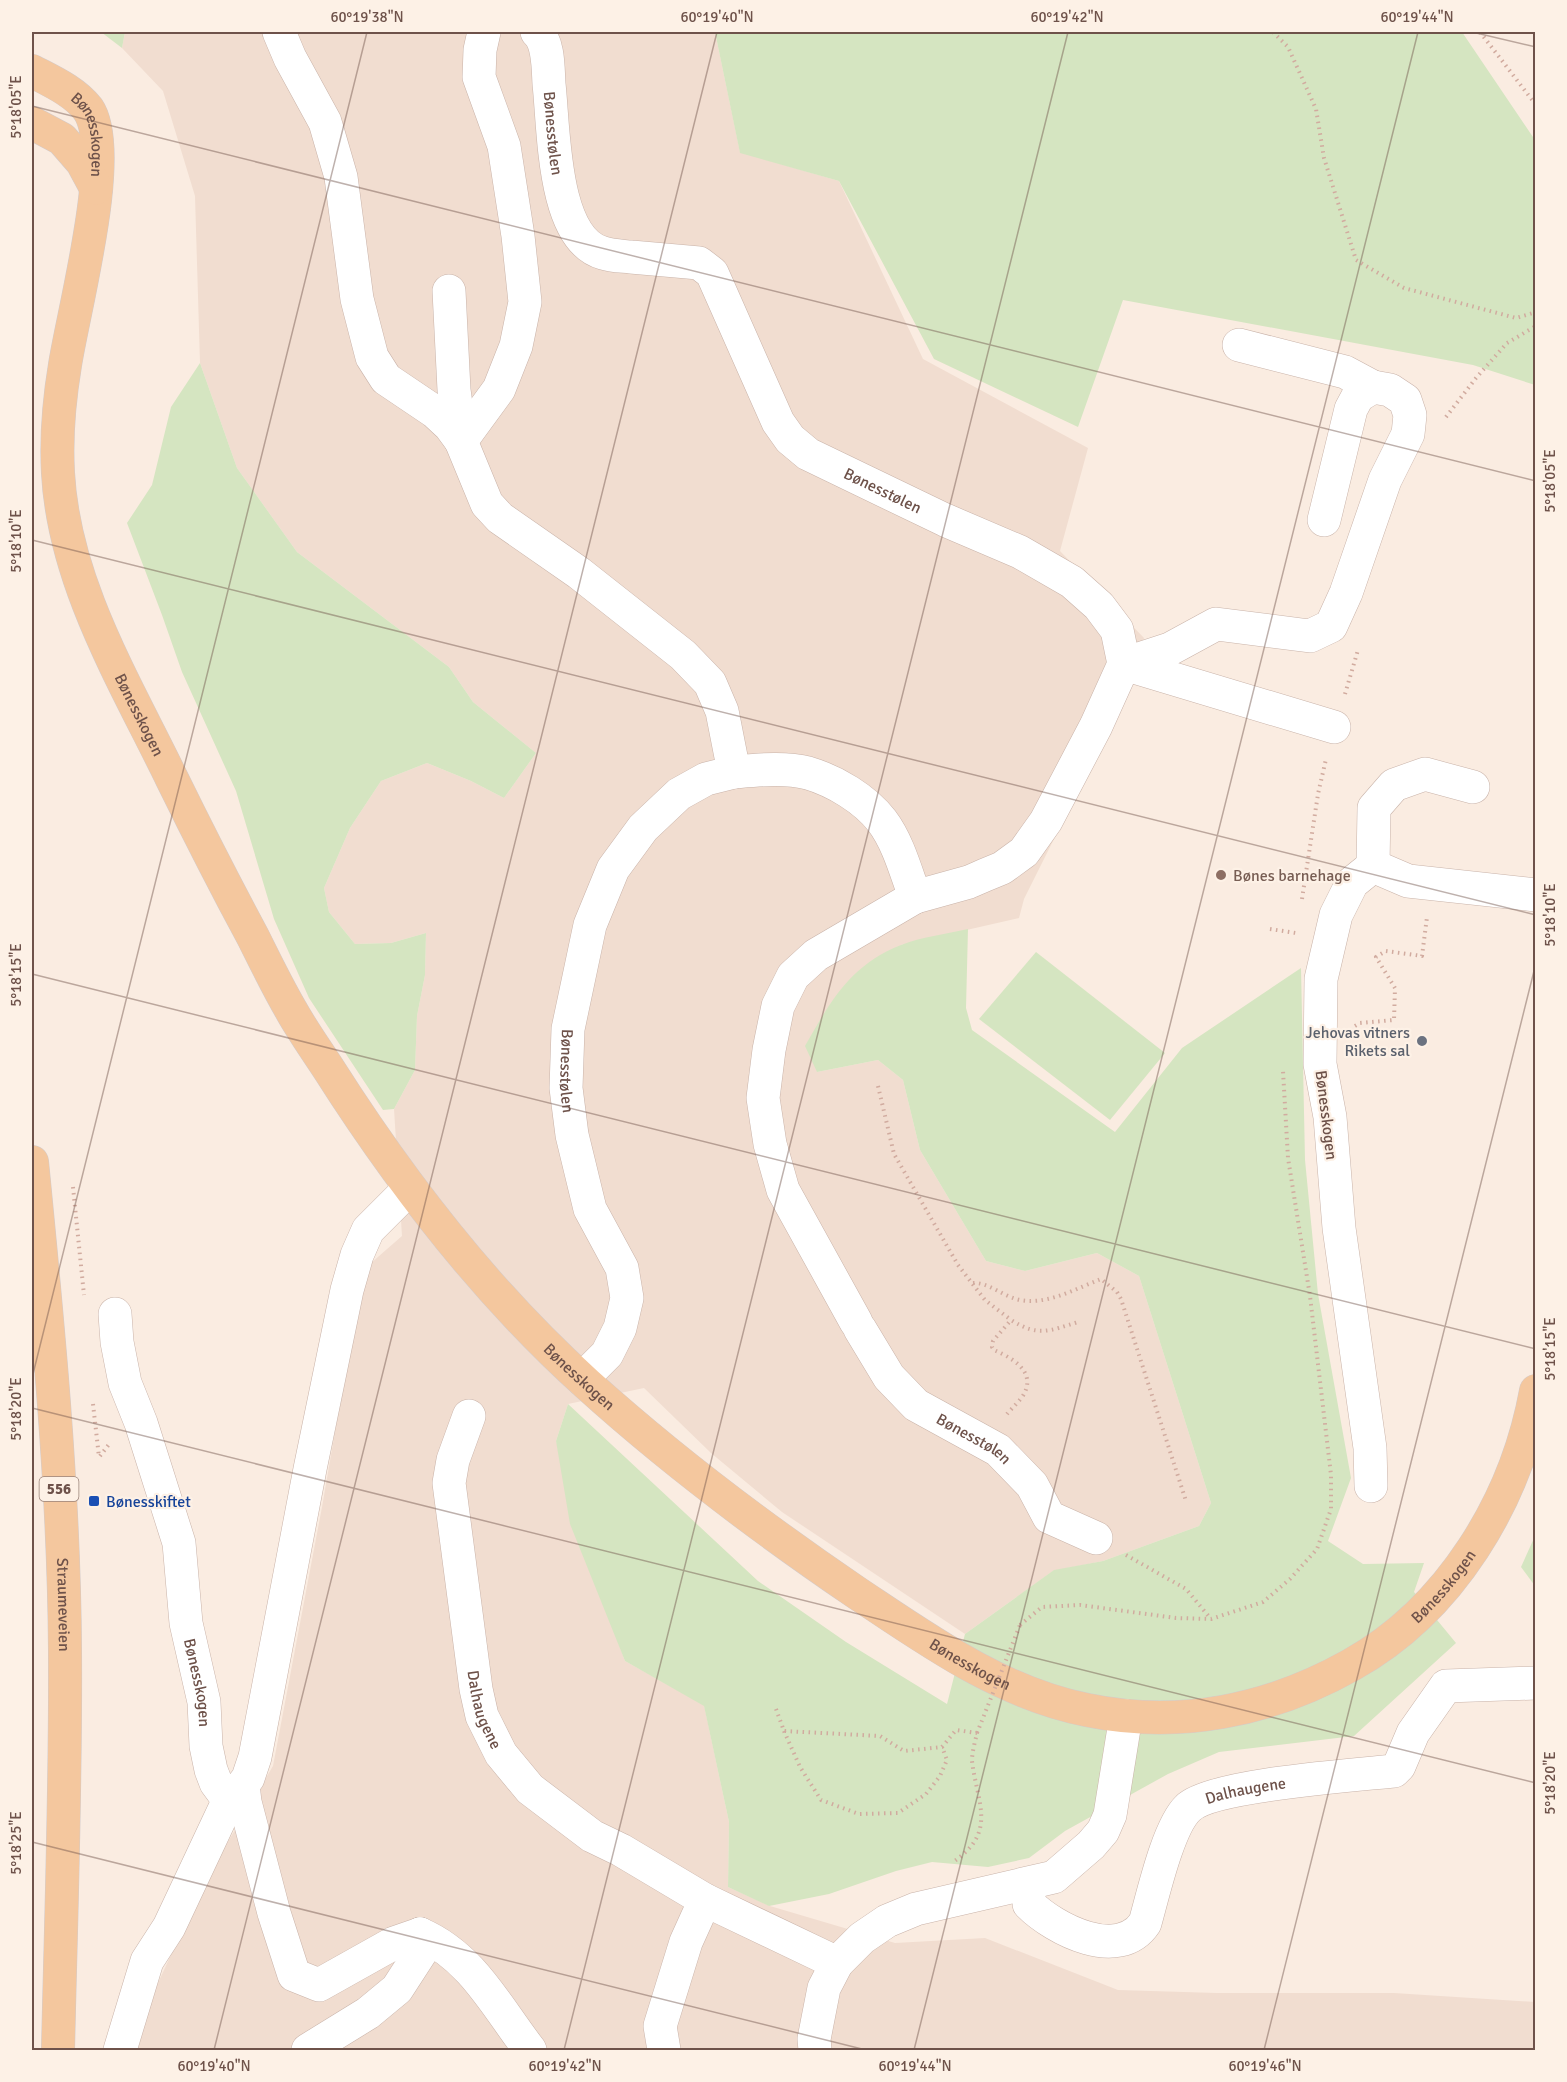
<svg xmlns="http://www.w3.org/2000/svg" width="1567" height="2082" font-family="Signika,sans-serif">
<rect width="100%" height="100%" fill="#faece1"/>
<path fill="#f1ddd0" d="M 125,32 L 715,32 L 740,152 L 839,181 L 923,359 L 1088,448 L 1060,551 L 1144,638 L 1103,741 L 1024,899 L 1019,918 L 901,945 L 817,1072 L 878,1060 L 903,1080 L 920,1150 L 986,1261 L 1025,1271 L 1097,1253 L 1139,1276 L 1211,1503 L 1199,1526 L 1103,1561 L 1053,1571 L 965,1634 L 782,1512 L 711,1453 L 644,1388 L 568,1404 L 556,1441 L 604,1604 L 625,1661 L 704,1705 L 729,1822 L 728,1887 L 770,1906 L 895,1943 L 985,1938 L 1118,1990 L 1217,1993 L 1394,1993 L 1535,2002 L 1535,2050 L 127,2050 L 207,1877 L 273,1766 L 322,1507 L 363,1270 L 402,1236 L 394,1109 L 415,1070 L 417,1016 L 425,975 L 426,933 L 391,943 L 355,944 L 329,912 L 324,888 L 350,828 L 381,781 L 427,763 L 471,781 L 504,798 L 536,753 L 473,702 L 449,667 L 297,552 L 237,468 L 200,363 L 195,196 L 163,91 L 122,48 Z"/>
<g fill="#d5e5c1">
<path d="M 101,32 L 125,32 L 122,48 Z"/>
<path d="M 715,32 L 1462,32 L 1535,140 L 1535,385 L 1473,365 L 1123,300 L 1078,427 L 934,359 L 839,181 L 740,153 Z"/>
<path d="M 200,363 L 237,468 L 297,552 L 449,667 L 473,702 L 536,753 L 504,798 L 471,781 L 427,763 L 381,781 L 350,828 L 324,888 L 329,912 L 355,944 L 391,943 L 426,933 L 425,975 L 417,1016 L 415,1070 L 394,1109 L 383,1110 L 309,998 L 274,919 L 236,791 L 182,672 L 162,615 L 127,523 L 152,485 L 171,407 Z"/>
<path d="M 968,929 L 966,1008 L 972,1030 L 1115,1132 L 1182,1048 L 1301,968 L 1305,1160 L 1318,1294 L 1351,1478 L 1328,1541 L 1363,1564 L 1424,1563 L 1414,1592 L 1456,1643 L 1354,1736 L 1219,1752 L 1168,1774 L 1065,1831 L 1029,1858 L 988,1867 L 932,1862 L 896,1871 L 829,1894 L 769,1906 L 728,1887 L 729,1822 L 704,1706 L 625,1661 L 570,1524 L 556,1441 L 568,1404 L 758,1581 L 846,1642 L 947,1704 L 965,1634 L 1054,1570 L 1103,1561 L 1199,1526 L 1211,1503 L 1139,1276 L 1097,1253 L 1025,1271 L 986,1261 L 920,1150 L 903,1080 L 878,1060 L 817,1072 L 805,1046 C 830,1002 850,965 901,945 C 921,937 946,934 968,929 Z"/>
<path d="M 1036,952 L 1165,1053 L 1110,1120 L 979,1019 Z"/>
<path d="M 1535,1536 L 1535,1586 L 1521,1567 Z"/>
</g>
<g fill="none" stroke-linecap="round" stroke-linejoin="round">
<defs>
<g id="minor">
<path id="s1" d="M 279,32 L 290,58 L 325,122 L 341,177 L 357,299 L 372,357 L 386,379 L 435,412 L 450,426 L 461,441 L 487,504 L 500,518 L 579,573 L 683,655 L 710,683 L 722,711 L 734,772 L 706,779 L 679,794 L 643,828 L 613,869 L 590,925 L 568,1029 L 566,1088 L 572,1135 L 590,1209 L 622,1268 L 627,1298 L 620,1328 L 607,1354 L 582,1379"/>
<path id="s2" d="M 537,32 C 549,43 548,68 549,84 C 554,127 552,239 603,253 C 612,256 622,256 631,257 C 653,259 676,261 699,263 L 712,273 L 778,422 L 790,439 L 808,454 L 945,520 L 1020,552 L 1072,582 L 1099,606 L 1117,630 L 1124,664 L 1096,726 L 1046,821 L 1024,852 L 1002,868 L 985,875 L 969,882 L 915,897 C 906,872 898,842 882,821 C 865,799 835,781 808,773 C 785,767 758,770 734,772"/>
<path d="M 449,291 L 454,390 L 461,441"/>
<path d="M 1239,345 L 1345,372 L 1373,387"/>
<path d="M 461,441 L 499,389 L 516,346 L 525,302 L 518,236 L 504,146 L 479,77 L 480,50 L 484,32"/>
<path d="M 1124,664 L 1170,649 L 1216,624 L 1310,636 L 1331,626 L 1346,593 L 1385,480 L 1408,434 L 1410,415 L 1405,400 L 1390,390 L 1373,387 L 1358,396 L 1351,409 L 1324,520"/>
<path d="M 1124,664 L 1334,727"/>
<path d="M 1373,866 L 1374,808 L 1394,785 L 1425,774 L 1473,787"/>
<path d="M 1373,866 L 1408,881 L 1536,895"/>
<path id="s3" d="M 115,1314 L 117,1342 L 125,1383 L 141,1423 L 179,1543 L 186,1623 L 204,1702 L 206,1746 L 211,1770 L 216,1783 L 230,1802"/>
<path d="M 856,1322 L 783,1190 L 770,1144 L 763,1098 L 769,1050 L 778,1006 L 793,976 L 816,955 L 915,897"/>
<path id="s4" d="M 860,1329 L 889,1377 L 916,1405 L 998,1450 L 1032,1485 L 1049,1517 L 1096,1538"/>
<path id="s5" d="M 469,1416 L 453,1460 L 449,1483 L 476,1689 L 482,1716 L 501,1754 L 530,1789 L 592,1836 L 621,1850 L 705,1900 L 837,1963"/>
<path d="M 1371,1486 L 1370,1448 L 1339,1228 L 1330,1117 L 1320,1064 L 1321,979 L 1336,915 L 1352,883 L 1373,866"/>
<path d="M 243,1785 L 245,1802 L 274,1913 L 294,1975 L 319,1985 L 394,1943 L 420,1934"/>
<path id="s6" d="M 1029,1885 L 1029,1904 C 1055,1930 1119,1962 1145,1923 C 1153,1895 1168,1827 1188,1808 C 1211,1785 1355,1775 1394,1771 L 1399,1766 L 1413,1733 L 1446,1686 L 1536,1683"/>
<path d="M 420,1934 C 473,1957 497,2008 530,2050"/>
<path d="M 120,2050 L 147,1961 L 169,1927 L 225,1808 L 248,1778 L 255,1757 L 310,1469 L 347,1290 L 357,1255 L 368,1230 L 409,1189"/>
<path d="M 308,2050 L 368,2013 L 397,1989 L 421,1952 L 420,1934"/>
<path d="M 664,2050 L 660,2026 L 686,1942 L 705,1900"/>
<path d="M 815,2050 L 814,2039 L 824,1988 L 837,1963 L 862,1938 L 887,1921 L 916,1909 L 1054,1877 L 1091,1845 L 1103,1831 L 1110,1815 L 1126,1716"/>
</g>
<g id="major">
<path id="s7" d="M 32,71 C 51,81 74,91 88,109 C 117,151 73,312 65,365 C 59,401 56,437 58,473 C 64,583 125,682 172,779 C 198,832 225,885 253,937 C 265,961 277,986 291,1010 C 302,1030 315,1048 328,1068 C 401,1183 485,1292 587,1384 C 671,1460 763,1529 857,1593 C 929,1641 1001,1693 1087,1710 C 1179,1729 1269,1711 1351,1665 C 1450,1610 1516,1501 1536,1391"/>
<path d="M 32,123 L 62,139 L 82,162 L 96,188"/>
<path id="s8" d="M 32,1162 C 48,1324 64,1488 65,1651 C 66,1784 61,1917 58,2050"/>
</g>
</defs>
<use href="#minor" stroke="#c9b3a9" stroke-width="34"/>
<use href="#major" stroke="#d4cbc9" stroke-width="34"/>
<g stroke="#d1ab9f" stroke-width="4" stroke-dasharray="1.5 4.5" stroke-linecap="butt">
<path d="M 1273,32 L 1288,47 L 1316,109 L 1324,158 L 1356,260 L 1404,288 L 1516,318 L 1533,313 L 1536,317"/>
<path d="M 1480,32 L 1536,105"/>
<path d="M 1446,417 L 1476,378 L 1507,343 L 1536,326"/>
<path d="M 1345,694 L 1358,650"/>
<path d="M 1302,899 L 1318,794 L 1326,759"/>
<path d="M 1270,929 L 1296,933"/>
<path d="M 1355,1026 L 1360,1023 L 1394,1020 L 1395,988 L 1376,957 L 1386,951 L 1422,956 L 1427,917"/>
<path d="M 878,1086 L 894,1154 L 958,1265 L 985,1300 L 1011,1320"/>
<path d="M 73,1187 L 84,1295"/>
<path d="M 973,1283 C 987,1282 1002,1295 1016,1299 C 1044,1307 1075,1289 1101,1279 L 1117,1292 L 1121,1299 L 1186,1501"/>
<path d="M 93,1404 L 99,1457"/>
<path d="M 1007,1414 C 1012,1408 1022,1399 1025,1392 C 1035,1370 1010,1357 994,1350 L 992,1347 L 993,1341 L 1011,1320 C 1038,1337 1049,1331 1078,1322"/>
<path d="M 100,1456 L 110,1443"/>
<path d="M 1126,1555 L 1186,1589 L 1211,1619"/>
<path d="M 1020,1625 L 1042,1607 L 1080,1605 L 1176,1618 L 1211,1619 L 1263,1602 L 1290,1579 L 1317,1549 L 1331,1509 L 1331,1475 L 1310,1296 L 1288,1158 L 1283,1071"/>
<path d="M 776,1709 L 784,1731 L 880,1736 L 904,1751 L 942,1747 L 956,1730 L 977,1733 C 975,1742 972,1752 972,1761 C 977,1803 998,1832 953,1862"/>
<path d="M 784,1731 L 800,1767 L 821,1800 L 859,1814 L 898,1813 L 926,1794 L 940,1776 L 947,1760 L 942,1747"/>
</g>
<use href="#minor" stroke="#fff" stroke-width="33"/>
<use href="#major" stroke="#f4c79e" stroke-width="33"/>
<path stroke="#d1ab9f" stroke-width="4" stroke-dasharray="1.5 4.5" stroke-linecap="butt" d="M 977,1733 L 1020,1625"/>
</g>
<path fill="none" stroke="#6e524a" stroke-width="1.5" stroke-opacity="0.45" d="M 1472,32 L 1536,47M 32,106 L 1536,481M 32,540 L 1536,915M 32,974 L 1536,1349M 32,1378 L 367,32M 32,1408 L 1536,1783M 32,1842 L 866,2050M 214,2050 L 717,32M 564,2050 L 1068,32M 914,2050 L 1418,32M 1264,2050 L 1536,963"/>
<circle fill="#8d6e63" stroke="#fdf1e6" stroke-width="2" cx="1221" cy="875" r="6"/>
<circle fill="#6b7280" stroke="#fdf1e6" stroke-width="2" cx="1422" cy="1041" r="6"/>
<rect fill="#1a4fb4" stroke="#fdf1e6" stroke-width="2" x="88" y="1495" width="12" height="12" rx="3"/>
<g text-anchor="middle" stroke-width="4.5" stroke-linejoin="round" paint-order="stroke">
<rect fill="#fdf1e6" stroke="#998279" stroke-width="1.5" x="39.5" y="1477" width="39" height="24" rx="4.5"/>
<g font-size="15" font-weight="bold" fill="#6e524a">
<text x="59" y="1494">556</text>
</g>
<g font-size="16" fill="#6e524a" stroke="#fdf1e6">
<text dy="6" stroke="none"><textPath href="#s2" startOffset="104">Bønesstølen</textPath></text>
<text dy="6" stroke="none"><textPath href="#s7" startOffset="93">Bønesskogen</textPath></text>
<text dy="6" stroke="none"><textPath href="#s2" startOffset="644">Bønesstølen</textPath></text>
<text dy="6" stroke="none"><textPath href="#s7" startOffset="694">Bønesskogen</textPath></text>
<text dy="6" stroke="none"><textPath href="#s1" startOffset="1282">Bønesstølen</textPath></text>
<text transform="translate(1327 1115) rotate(83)" y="6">Bønesskogen</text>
<text dy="6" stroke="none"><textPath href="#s7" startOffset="1494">Bønesskogen</textPath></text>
<text dy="6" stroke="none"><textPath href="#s4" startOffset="162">Bønesstølen</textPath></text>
<text dy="6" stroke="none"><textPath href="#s7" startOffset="2502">Bønesskogen</textPath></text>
<text dy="6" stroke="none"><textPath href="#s8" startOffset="444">Straumeveien</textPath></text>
<text dy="6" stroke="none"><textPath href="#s7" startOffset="1980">Bønesskogen</textPath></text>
<text dy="6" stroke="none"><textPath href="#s3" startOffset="380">Bønesskogen</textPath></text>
<text dy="6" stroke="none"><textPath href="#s5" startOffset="300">Dalhaugene</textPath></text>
<text dy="6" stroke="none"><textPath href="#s6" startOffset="336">Dalhaugene</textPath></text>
</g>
<g font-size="16" fill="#785e54" stroke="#fdf1e6" text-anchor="start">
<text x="1233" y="881">Bønes barnehage</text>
</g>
<g font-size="16" fill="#5b616d" stroke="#fdf1e6" text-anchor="end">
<text x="1410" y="1038">Jehovas vitners<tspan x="1410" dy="18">Rikets sal</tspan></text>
</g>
<g font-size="16" fill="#164399" stroke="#fdf1e6" text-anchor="start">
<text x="106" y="1507">Bønesskiftet</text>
</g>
</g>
<rect width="1567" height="2082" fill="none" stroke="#fdf1e6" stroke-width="66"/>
<rect x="33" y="33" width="1501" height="2016" fill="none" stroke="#6e524a" stroke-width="2"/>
<g font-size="15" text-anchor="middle" fill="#6e524a">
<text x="367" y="22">60°19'38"N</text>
<text x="717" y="22">60°19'40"N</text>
<text x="1067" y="22">60°19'42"N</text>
<text x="1417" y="22">60°19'44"N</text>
<text transform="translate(16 107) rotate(-90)" y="5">5°18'05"E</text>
<text transform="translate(1550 481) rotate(-90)" y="5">5°18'05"E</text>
<text transform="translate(16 541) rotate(-90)" y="5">5°18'10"E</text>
<text transform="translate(1550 915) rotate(-90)" y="5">5°18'10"E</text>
<text transform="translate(16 975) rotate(-90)" y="5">5°18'15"E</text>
<text transform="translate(1550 1349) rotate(-90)" y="5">5°18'15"E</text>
<text transform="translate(16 1409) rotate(-90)" y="5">5°18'20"E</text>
<text transform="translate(1550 1783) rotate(-90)" y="5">5°18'20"E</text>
<text transform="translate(16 1843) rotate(-90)" y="5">5°18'25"E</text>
<text x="214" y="2071">60°19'40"N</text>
<text x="565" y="2071">60°19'42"N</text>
<text x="915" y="2071">60°19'44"N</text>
<text x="1265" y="2071">60°19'46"N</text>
</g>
</svg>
